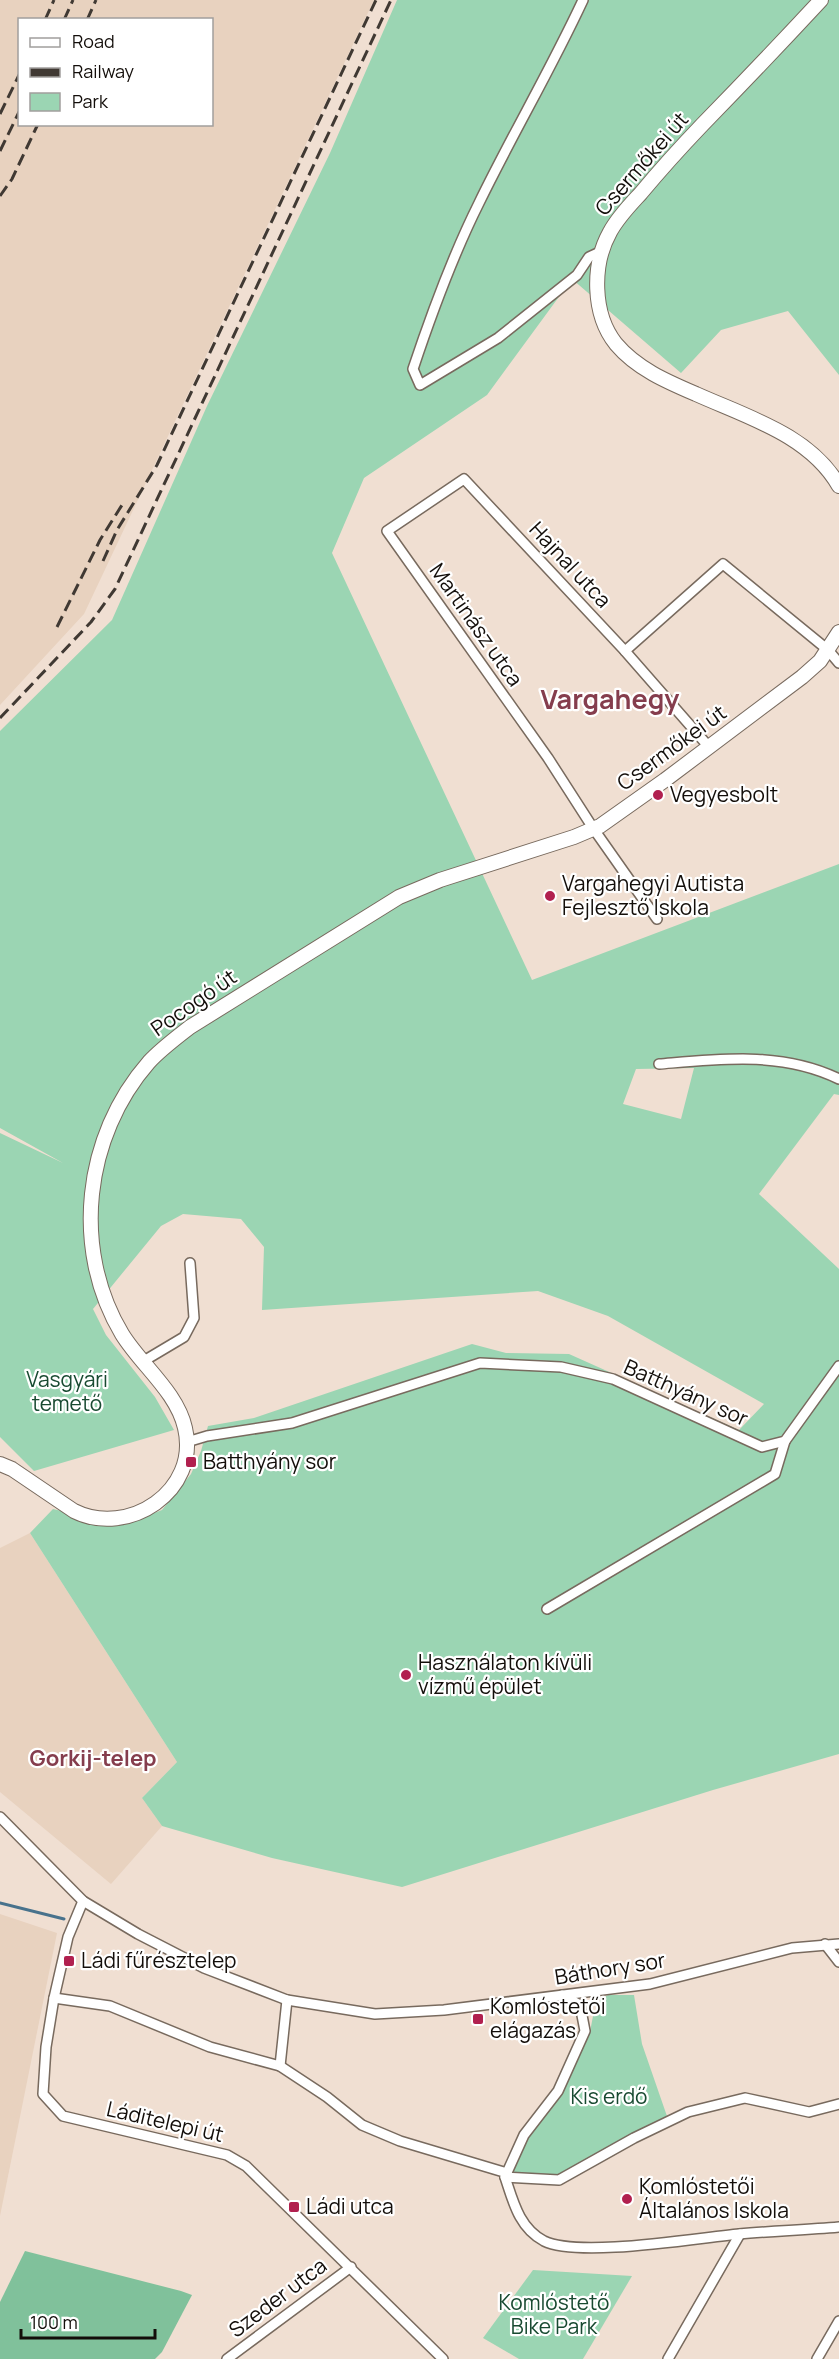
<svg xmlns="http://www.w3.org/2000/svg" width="839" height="2359" font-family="Manrope,sans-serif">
<rect width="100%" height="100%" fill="#f0dfd2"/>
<g fill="#e8d2bf" fill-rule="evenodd">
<path d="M 0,0 L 374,0 L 84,614 L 0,705 ZM 20,20 L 212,20 L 212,124 L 20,124 Z"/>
<path d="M 30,1533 L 177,1762 L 142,1798 L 162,1826 L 111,1884 L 0,1792 L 0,1548 Z"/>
<path d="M 0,1914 L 57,1933 L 0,2216 Z"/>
</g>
<g fill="#9bd5b3" fill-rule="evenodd">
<path d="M 397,0 L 839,0 L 839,375 L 788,311 L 721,330 L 681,373 L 572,279 L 487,395 L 364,478 L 332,553 L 532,980 L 839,864 L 839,1095 L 834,1094 L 759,1194 L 839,1269 L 839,1754 L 713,1790 L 402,1887 L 272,1858 L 162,1826 L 142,1798 L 177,1762 L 30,1533 L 53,1509 L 70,1513 L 97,1526 L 131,1522 L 162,1510 L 191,1474 L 201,1451 L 208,1426 L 254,1418 L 472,1344 L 506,1353 L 569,1354 L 739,1430 L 764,1404 L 608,1316 L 538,1291 L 262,1310 L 264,1247 L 241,1219 L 183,1214 L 161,1226 L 93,1309 L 106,1335 L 155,1397 L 174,1430 L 34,1471 L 0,1437 L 0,1133 L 63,1163 L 0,1128 L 0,731 L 112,620 L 207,406 L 330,153 ZM 694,1068 L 681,1119 L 623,1104 L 636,1069 Z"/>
<path d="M 608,1995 L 634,1995 L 642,2044 L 669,2122 L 559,2180 L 507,2173 L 524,2135 L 558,2091 L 590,2032 L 593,2016 L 601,1999 Z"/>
<path d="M 533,2270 L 632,2276 L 583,2359 L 519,2359 L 483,2338 Z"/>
</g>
<path fill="#80c19b" d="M 25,2251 L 181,2291 L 192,2295 L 162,2352 L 155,2359 L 0,2359 L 0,2302 Z"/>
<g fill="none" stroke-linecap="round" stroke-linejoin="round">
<path stroke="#48728c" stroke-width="3" d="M 0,1903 L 64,1919"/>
<defs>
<g id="street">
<path d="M 583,0 C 551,69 512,135 479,203 C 452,257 432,312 413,369 L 420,385 L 498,338 L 577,275 L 589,257 L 602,251"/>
<path d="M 625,651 L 723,564 L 828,650 L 839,663"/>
<path d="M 657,919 L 593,828 L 548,758 L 387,531 L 464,479 L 625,651 L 709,747"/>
<path d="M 659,1064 C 719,1059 782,1051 839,1079"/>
<path d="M 142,1362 L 184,1337 L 194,1318 L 190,1263"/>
<path d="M 187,1442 L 207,1436 L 292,1423 L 480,1363 L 561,1367 L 613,1379 L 762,1447 L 785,1441 L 839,1366"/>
<path d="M 547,1609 L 775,1474 L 785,1441"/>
<path d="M 0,1817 L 83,1901 L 138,1934 L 204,1968 L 287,2000 L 375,2014 L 444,2010 L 650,1984 L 792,1948 L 839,1944"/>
<path d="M 83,1901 L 68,1937 L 54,1998 L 46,2047 L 43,2094 L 63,2116 L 227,2155 L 246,2166 L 443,2359"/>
<path d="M 825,1944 L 839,1962"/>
<path d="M 562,1995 L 580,2005 L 585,2031 L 558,2091 L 524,2135 L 505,2177 C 513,2201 519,2228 544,2241 C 579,2258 696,2238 739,2234 C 772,2231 806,2230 839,2227"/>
<path d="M 54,1998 L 110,2006 L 210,2047 L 280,2066 L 327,2097 L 362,2125 L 400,2141 L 507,2173"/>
<path d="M 280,2066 L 287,2000"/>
<path d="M 505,2177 L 559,2180 L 634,2138 L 688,2112 L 745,2098 L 809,2112 L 839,2104"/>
<path d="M 227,2359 L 351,2267"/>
<path d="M 668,2359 L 740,2234"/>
<path d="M 817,2359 L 839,2321"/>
</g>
<g id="secondary">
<path d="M 821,0 C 782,42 742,84 702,125 C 681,147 661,169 641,193 C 630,205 618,217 610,232 C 592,264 592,314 616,344 C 637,369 668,382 696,394 C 747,417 810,435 839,486"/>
<path d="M 0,1464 L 12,1469 L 74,1511 C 128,1538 200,1491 185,1428 C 177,1392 141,1365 122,1334 C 71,1249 84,1136 149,1062 C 161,1049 176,1038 190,1027 L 399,897 L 440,880 L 574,837 L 600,826 L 665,780 L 802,677 L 820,661 L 839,632"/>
</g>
</defs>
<use href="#street" stroke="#786a5e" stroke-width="12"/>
<use href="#secondary" stroke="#786a5e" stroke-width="16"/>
<use href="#street" stroke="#fff" stroke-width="9"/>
<use href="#secondary" stroke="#fff" stroke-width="14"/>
<g stroke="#403933" stroke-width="3" stroke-dasharray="12 6" stroke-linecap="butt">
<path d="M 45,20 L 54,0"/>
<path d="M 64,20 L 73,0"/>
<path d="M 87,20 L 96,0"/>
<path d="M 0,114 L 20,73"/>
<path d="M 0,151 L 20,110"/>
<path d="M 0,196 L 12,179 L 38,124"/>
<path d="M 103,561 L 117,530 L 157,465 L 376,0"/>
<path d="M 57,627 L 100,540 L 122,505"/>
<path d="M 0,718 L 91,622 L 115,589 L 391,0"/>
</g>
</g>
<g fill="#b1204f" stroke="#fff" stroke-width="2">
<circle cx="658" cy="795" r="6"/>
<circle cx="550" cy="896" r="6"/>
<rect x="185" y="1456" width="12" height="12" rx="3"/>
<circle cx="406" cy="1675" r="6"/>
<rect x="63" y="1955" width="12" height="12" rx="3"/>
<rect x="472" y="2013" width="12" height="12" rx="3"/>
<circle cx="627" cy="2199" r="6"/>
<rect x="288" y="2201" width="12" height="12" rx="3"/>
</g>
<g text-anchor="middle" stroke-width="4.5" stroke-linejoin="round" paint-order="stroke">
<g font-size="21" fill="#130e0a" stroke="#fff">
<text transform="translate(642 164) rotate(-49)" y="7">Csermőkei út</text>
<text transform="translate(570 565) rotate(47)" y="7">Hajnal utca</text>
<text transform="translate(476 625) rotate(55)" y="7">Martinász utca</text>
<text transform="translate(672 748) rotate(-36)" y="7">Csermőkei út</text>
<text transform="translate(194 1003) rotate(-35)" y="7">Pocogó út</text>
<text transform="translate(686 1393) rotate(24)" y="7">Batthyány sor</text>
<text transform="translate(610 1969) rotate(-9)" y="7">Báthory sor</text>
<text transform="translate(165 2122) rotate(13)" y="7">Láditelepi út</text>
<text transform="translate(278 2298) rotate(-37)" y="7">Szeder utca</text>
</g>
<g font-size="21" fill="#130e0a" stroke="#fff" text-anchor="start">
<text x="670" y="802">Vegyesbolt</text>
<text x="562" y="891">Vargahegyi Autista<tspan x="562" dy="24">Fejlesztő Iskola</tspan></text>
<text x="203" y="1469">Batthyány sor</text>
<text x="418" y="1670">Használaton kívüli<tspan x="418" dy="24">vízmű épület</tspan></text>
<text x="81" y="1968">Ládi fűrésztelep</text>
<text x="490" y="2014">Komlóstetői<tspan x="490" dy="24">elágazás</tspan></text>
<text x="639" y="2194">Komlóstetői<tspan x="639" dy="24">Általános Iskola</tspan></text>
<text x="306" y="2214">Ládi utca</text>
</g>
<g font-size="21" fill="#184a31" stroke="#fff">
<text x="67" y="1387">Vasgyári<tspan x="67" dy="24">temető</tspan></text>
<text x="609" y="2104">Kis erdő</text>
<text x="554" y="2310">Komlóstető<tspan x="554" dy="24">Bike Park</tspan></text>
</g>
<g font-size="22" font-weight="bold" fill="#853d4d" stroke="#fff">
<text x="93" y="1766">Gorkij-telep</text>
</g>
<g font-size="27" font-weight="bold" fill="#853d4d" stroke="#fff">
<text x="610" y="709">Vargahegy</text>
</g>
</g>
<rect x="18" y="18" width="195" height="108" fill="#ffffff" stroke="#a19f9d" stroke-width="1.5"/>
<rect x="30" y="38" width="30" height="9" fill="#ffffff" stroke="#a19f9d" stroke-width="1.5"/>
<text x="72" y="48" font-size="18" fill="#130e0a">Road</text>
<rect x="30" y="68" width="30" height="9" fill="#403933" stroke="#a19f9d" stroke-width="1.5"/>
<text x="72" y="78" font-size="18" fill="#130e0a">Railway</text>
<rect x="30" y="93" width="30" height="18" fill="#9bd5b3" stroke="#a19f9d" stroke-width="1.5"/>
<text x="72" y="108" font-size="18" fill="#130e0a">Park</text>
<path d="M21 2329v9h134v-9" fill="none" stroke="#130e0a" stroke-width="3"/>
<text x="30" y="2329" font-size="18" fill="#130e0a" stroke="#ffffff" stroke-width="4.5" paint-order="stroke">100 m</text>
</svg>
